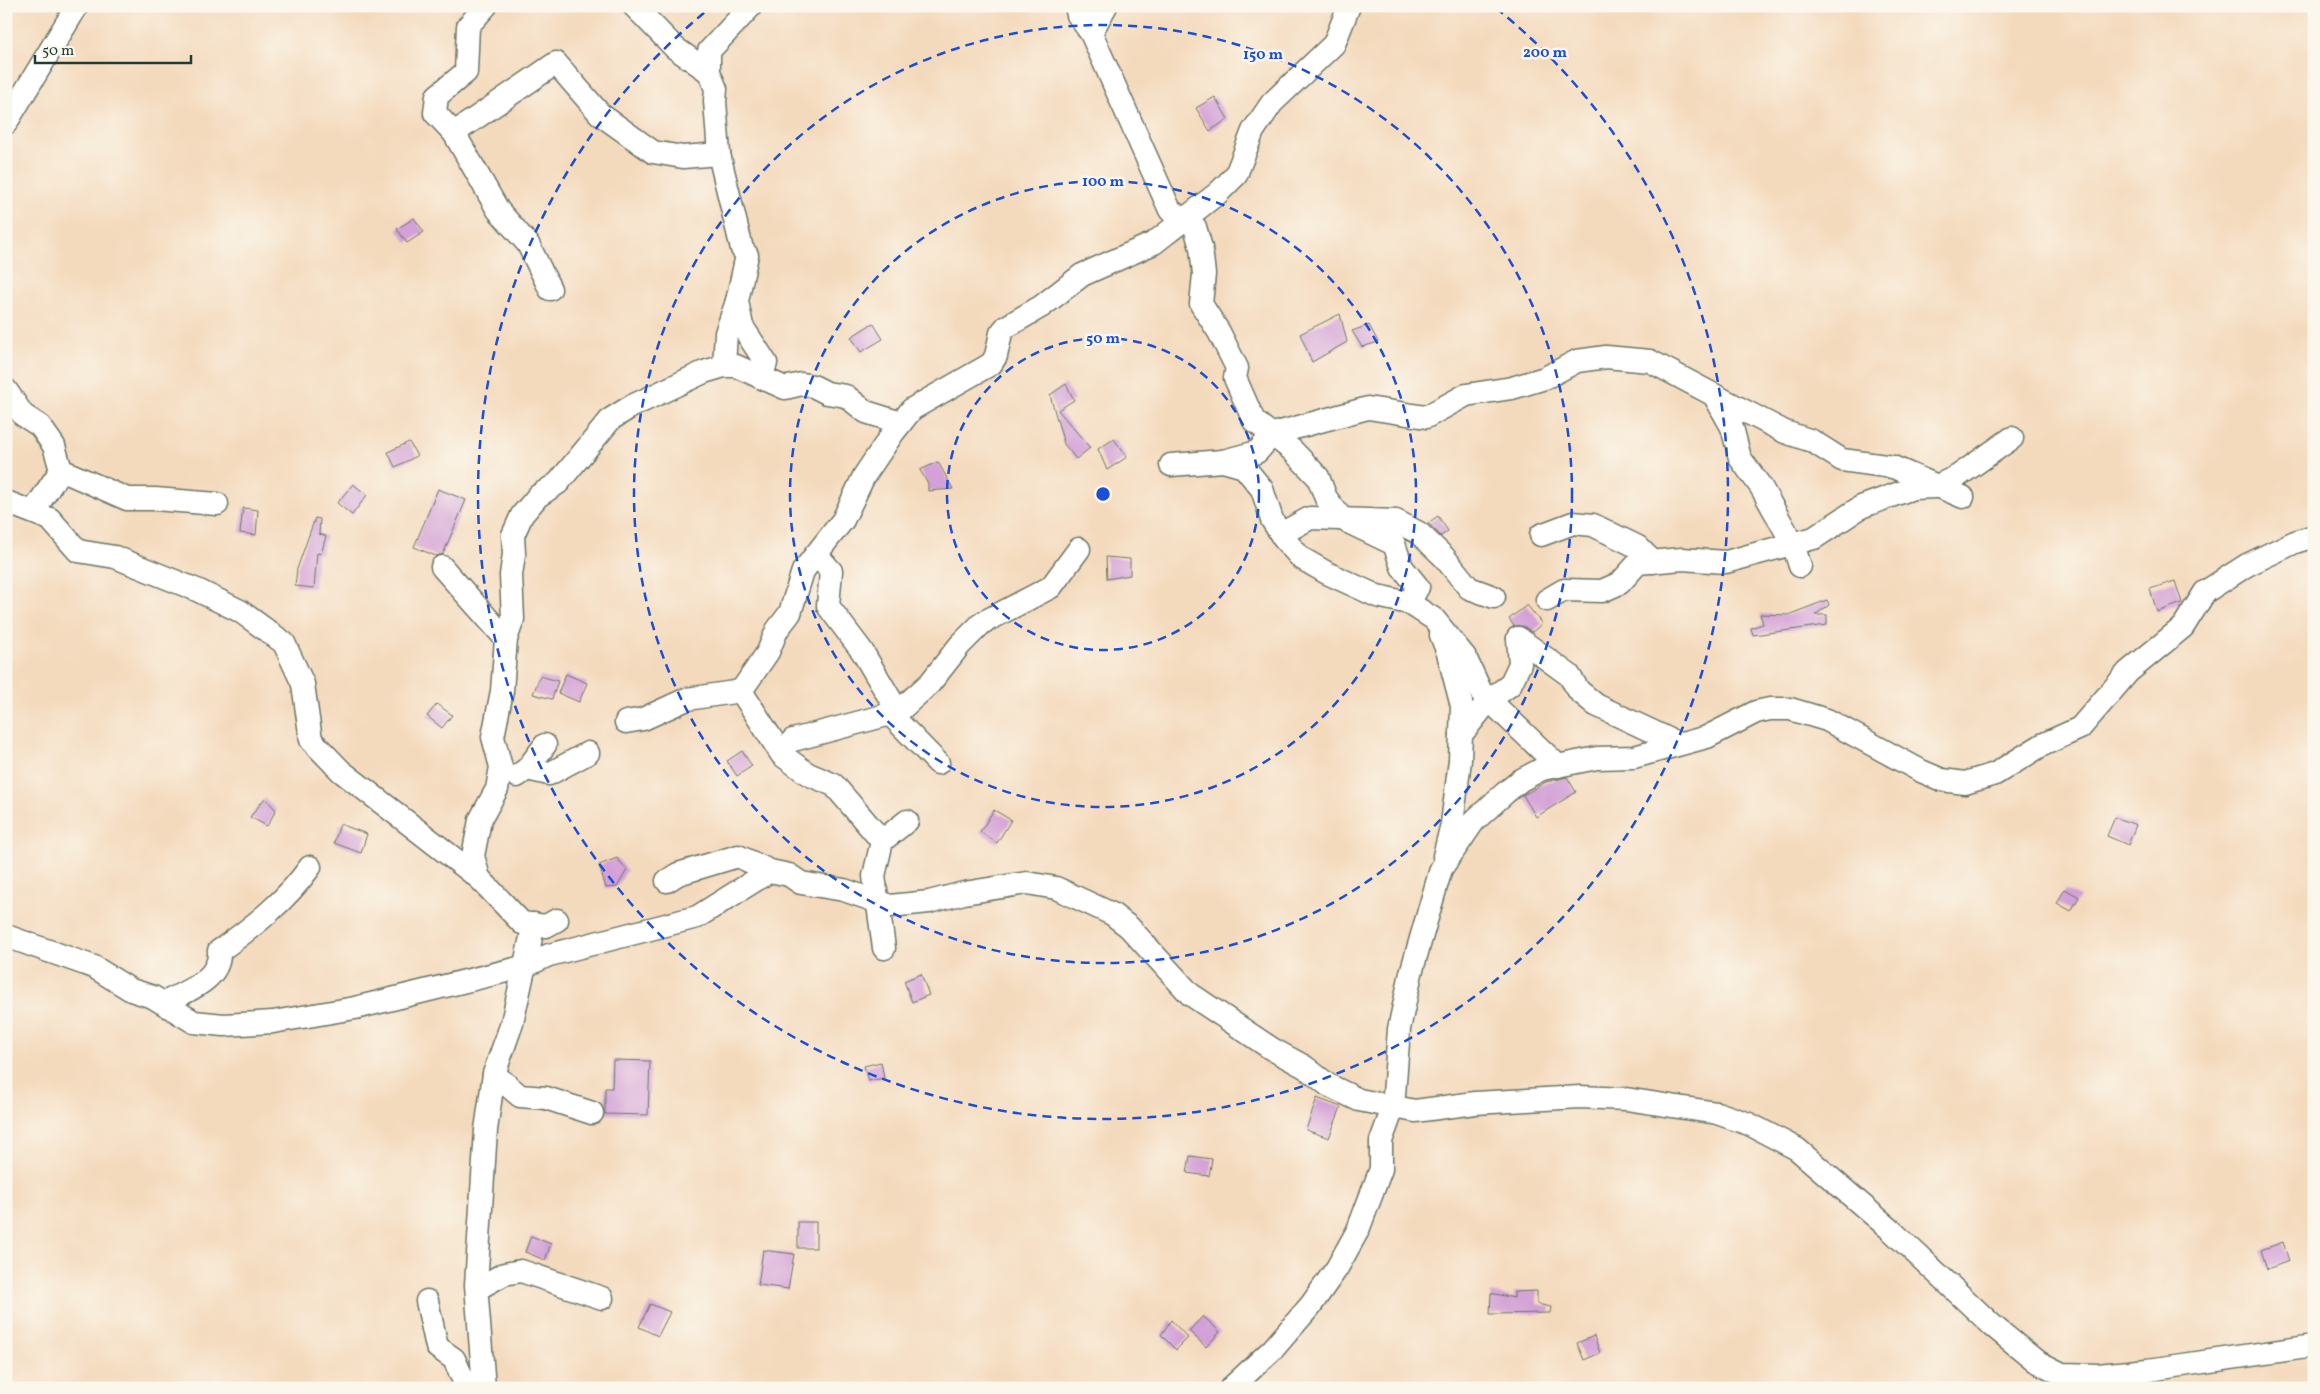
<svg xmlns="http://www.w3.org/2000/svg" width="2320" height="1394" font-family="Vollkorn,serif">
<rect width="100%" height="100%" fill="#fbf7ec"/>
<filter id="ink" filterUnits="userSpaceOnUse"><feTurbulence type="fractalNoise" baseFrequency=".02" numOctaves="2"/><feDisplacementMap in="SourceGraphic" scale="10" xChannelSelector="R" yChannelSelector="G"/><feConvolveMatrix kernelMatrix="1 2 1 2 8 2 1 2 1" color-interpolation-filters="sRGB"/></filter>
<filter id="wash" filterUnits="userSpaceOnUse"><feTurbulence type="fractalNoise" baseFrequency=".0096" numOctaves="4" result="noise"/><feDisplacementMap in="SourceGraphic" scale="20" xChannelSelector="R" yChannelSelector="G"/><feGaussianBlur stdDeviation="1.12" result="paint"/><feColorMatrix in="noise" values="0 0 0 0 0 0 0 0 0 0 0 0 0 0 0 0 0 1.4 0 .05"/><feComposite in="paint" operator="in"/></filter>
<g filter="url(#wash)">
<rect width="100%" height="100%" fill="#f4dabd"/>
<g id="blocks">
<g fill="#d3a0d7">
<path d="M 1215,97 L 1228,119 L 1210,131 L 1196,108 Z"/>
<path d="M 414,218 L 424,232 L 407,243 L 397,229 Z"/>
<path d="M 1340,314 L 1347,342 L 1312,362 L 1300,334 Z"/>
<path d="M 873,323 L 883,339 L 861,352 L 851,337 Z"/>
<path d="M 1369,325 L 1378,342 L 1362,347 L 1352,331 Z"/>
<path d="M 1066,384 L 1074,400 L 1058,410 L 1090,448 L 1076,459 L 1064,444 L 1050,395 Z"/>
<path d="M 1114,439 L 1127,457 L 1107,470 L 1098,449 Z"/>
<path d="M 409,442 L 417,456 L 395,467 L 388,452 Z"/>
<path d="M 938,462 L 953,489 L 928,491 L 928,484 L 920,470 Z"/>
<path d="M 353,484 L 367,495 L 352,515 L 337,503 Z"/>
<path d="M 438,489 L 466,500 L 443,554 L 436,556 L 414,547 Z"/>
<path d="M 243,508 L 258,510 L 256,535 L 240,533 Z"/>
<path d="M 1438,516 L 1448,531 L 1441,536 L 1428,523 Z"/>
<path d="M 315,518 L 320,519 L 319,534 L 326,536 L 321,554 L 317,553 L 314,588 L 295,586 L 297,569 Z"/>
<path d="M 1106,557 L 1130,559 L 1130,575 L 1107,579 Z"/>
<path d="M 2175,581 L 2182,603 L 2157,612 L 2150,589 Z"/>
<path d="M 1827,600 L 1829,605 L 1815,615 L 1827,615 L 1827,625 L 1753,635 L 1751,628 L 1763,624 L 1760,614 L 1788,615 Z"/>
<path d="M 1527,605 L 1542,624 L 1532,632 L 1523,626 L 1514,626 L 1509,619 Z"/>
<path d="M 566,674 L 587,683 L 579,702 L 558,693 Z"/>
<path d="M 540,676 L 558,681 L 552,699 L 533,694 Z"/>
<path d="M 437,704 L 452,715 L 442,728 L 427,716 Z"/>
<path d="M 742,751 L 752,766 L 737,776 L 727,761 Z"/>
<path d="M 1567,777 L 1576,792 L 1536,817 L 1523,795 L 1546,782 Z"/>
<path d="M 265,798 L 276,810 L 267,826 L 250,817 Z"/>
<path d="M 994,810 L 1011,820 L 997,843 L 980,832 Z"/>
<path d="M 2115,817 L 2136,825 L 2128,845 L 2107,836 Z"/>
<path d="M 340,824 L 367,834 L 361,853 L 334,843 Z"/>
<path d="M 617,858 L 627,870 L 617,887 L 606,888 L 599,865 Z"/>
<path d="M 2065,889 L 2079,897 L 2071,911 L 2057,903 Z"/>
<path d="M 921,974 L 929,995 L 912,1002 L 904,981 Z"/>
<path d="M 613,1060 L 650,1061 L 648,1115 L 605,1114 L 605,1088 L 612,1088 Z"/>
<path d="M 881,1062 L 884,1078 L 868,1081 L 864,1066 Z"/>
<path d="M 1317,1098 L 1341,1107 L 1329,1138 L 1306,1130 Z"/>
<path d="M 1190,1156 L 1212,1159 L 1209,1176 L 1187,1173 Z"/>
<rect x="798" y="1222" width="18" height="26"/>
<path d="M 531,1236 L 551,1244 L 545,1260 L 525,1252 Z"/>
<path d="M 2283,1242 L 2289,1261 L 2267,1269 L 2261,1250 Z"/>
<path d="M 763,1250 L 794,1254 L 788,1289 L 758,1285 Z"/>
<path d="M 1537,1291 L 1537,1304 L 1551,1307 L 1550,1313 L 1490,1314 L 1491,1293 L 1514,1298 L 1514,1292 Z"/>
<path d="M 650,1304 L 670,1312 L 658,1336 L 639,1327 Z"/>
<path d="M 1203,1316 L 1220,1332 L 1206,1347 L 1189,1331 Z"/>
<path d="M 1171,1320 L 1188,1338 L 1176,1350 L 1161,1335 Z"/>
<path d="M 1594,1336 L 1600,1353 L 1584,1360 L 1577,1343 Z"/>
</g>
</g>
</g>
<g filter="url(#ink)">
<use href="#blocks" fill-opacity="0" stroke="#6a7464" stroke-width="1"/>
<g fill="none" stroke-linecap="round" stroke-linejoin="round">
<defs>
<g id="minor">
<path d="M 486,6 L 468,26 L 466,72 L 437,96 L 435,113 L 454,133 L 556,63 L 600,114 L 653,152 L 683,157 L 719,154"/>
<path d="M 634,6 L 675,48 L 709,72 L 716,89 L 715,101 L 719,154 L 742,249 L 747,255 L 737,301 L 742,326 L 766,363 L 761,378"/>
<path d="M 1076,6 L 1078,15 L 1091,33 L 1170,210 L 1195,227 L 1201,248 L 1204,274 L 1201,304 L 1219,332 L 1237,368 L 1235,378 L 1254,421 L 1292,450 L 1318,477 L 1326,498 L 1342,519 L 1394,544 L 1402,567 L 1418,587 L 1409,603"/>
<path d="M 1091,33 L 1106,6"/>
<path d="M 709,72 L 709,51 L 751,6"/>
<path d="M 6,123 L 77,6"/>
<path d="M 454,133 L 498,210 L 528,244 L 550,289"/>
<path d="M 724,366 L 726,333 L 737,301"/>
<path d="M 6,390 L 23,415 L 40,426 L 54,446 L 61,470 L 33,512"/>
<path d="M 1714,395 L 1785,432 L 1812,441 L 1842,460 L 1893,467 L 1963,497"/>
<path d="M 1223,461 L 1257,452 L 1273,434 L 1368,408 L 1426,417 L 1466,395 L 1512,388 L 1545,378 L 1577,361 L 1606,357 L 1650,361 L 1714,395 L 1732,427 L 1740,458 L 1761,487 L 1793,544 L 1800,566"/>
<path d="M 1171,465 L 1223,461 L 1244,467 L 1262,489 L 1272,520 L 1284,539 L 1301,558 L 1327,573 L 1377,596 L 1409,603 L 1434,619 L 1465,657 L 1481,692 L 1558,766"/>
<path d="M 61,470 L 127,499 L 155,499 L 217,504"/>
<path d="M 6,502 L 50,519 L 78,551 L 115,557 L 197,590 L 240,611 L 284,643 L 303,684 L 311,740 L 341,771 L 479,878"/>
<path d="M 1281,534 L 1310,518 L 1396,521 L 1419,533 L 1444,557 L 1469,588 L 1494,597"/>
<path d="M 1541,535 L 1573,523 L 1593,525 L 1638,547 L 1653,562"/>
<path d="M 816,554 L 831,571 L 828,606 L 862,651 L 898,712"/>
<path d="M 442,567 L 506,639"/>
<path d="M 1547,600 L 1564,590 L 1602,591 L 1620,583 L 1638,563 L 1682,559 L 1726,562 L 1814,538 L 1861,507 L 1913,488 L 1935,487 L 1958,476 L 2012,438"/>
<path d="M 1441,635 L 1448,653 L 1462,706 L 1460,760 L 1452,824 L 1444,856"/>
<path d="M 1518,638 L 1569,675 L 1579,691 L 1596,705 L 1679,744"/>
<path d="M 741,691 L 768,652 L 777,630 L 790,613 L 803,571 L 843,520 L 864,476 L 893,433 L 912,409 L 991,364 L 996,356 L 1001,333 L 1006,327 L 1042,306 L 1082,275 L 1154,243 L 1218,193 L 1236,175 L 1253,131 L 1272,103 L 1334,44 L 1349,6"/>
<path d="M 890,714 L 938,763"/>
<path d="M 626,722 L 643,719 L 687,699 L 741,691 L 782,755 L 808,774 L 834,785 L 882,841 L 874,876 L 884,948"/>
<path d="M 1461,735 L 1489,700 L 1510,685 L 1520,664 L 1518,638"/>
<path d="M 793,740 L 898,712 L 930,683 L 960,645 L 982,623 L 1051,587 L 1079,549"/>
<path d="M 527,769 L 549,774 L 588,753"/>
<path d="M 517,776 L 527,769 L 545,745"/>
<path d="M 882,841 L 907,821"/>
<path d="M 667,881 L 678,874 L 738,856 L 770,871"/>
<path d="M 557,920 L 546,926 L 522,923 L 479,878 L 473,856 L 480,820 L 497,789 L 501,767 L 493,737 L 502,691 L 506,639 L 513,619 L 511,575 L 514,554 L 513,535 L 522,515 L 538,496 L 558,483 L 611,419 L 632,406 L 704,372 L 724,366 L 736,366 L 785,388 L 802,384 L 813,386 L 827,393 L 846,396 L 866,412 L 901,423"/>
<path d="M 6,936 L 94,967 L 131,990 L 153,997 L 194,1022 L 224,1025 L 273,1022 L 355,1008 L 523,967 L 549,955 L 697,917 L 770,871 L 789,875 L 801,883 L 844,890 L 890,906 L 929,902 L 964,893 L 1027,883 L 1056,888 L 1112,914 L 1129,927 L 1190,994 L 1272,1049 L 1305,1067 L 1328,1085 L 1359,1100 L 1415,1111 L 1475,1103 L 1580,1097 L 1626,1099 L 1717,1113 L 1749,1124 L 1797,1149 L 1891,1230 L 1993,1326 L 2036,1361 L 2062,1374 L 2098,1375 L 2148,1370 L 2314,1346"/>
<path d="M 164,1003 C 186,991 221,980 219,951 C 253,927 286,901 310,867"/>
<path d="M 494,1074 L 520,1096 L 546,1098 L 592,1113"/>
<path d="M 477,1289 L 504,1274 L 521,1271 L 602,1298"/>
<path d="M 427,1301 L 437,1347 L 454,1359 L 463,1379 L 479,1388"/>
<path d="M 484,1388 L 476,1285 L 486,1130 L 494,1074 L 512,1023 L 534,924"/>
<path d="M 1231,1388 L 1273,1349 L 1311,1305 L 1337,1268 L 1358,1230 L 1381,1169 L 1381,1141 L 1393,1108 L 1399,1029 L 1411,973 L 1441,869 L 1474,821 L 1505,793 L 1521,780 L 1542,769 L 1597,758 L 1634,757 L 1707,737 L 1756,712 L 1770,709 L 1790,709 L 1827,720 L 1921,771 L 1942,780 L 1965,783 L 1995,774 L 2042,745 L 2080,728 L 2128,672 L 2183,627 L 2205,592 L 2247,565 L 2295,542 L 2314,536"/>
</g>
</defs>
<use href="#minor" stroke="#6a7464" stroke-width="25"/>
<use href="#minor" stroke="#fff" stroke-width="22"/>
</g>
</g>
<g fill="none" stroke="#1d4ed8" stroke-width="2.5" stroke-dasharray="9 6">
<circle cx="1103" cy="494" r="156"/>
<circle cx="1103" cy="494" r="313"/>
<circle cx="1103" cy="494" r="469"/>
<path d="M1496 8A625 625 0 1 1 710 8"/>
</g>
<circle cx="1103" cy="494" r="8" fill="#1d4ed8" stroke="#fbf7ec" stroke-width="2.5"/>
<g font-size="15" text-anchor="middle" font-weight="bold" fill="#1d4ed8" stroke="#fbf7ec" stroke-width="5" stroke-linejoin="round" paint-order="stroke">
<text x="1545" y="57">200 m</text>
<text x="1263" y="59">150 m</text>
<text x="1103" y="186">100 m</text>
<text x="1103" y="343">50 m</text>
</g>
<rect width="2320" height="1394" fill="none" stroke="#fbf7ec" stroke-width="25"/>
<path d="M35 55v8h156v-8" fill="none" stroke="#1f3d34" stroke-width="2.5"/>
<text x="42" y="55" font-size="15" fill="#1f3d34" stroke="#fbf7ec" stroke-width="4" paint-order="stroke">50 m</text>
</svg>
